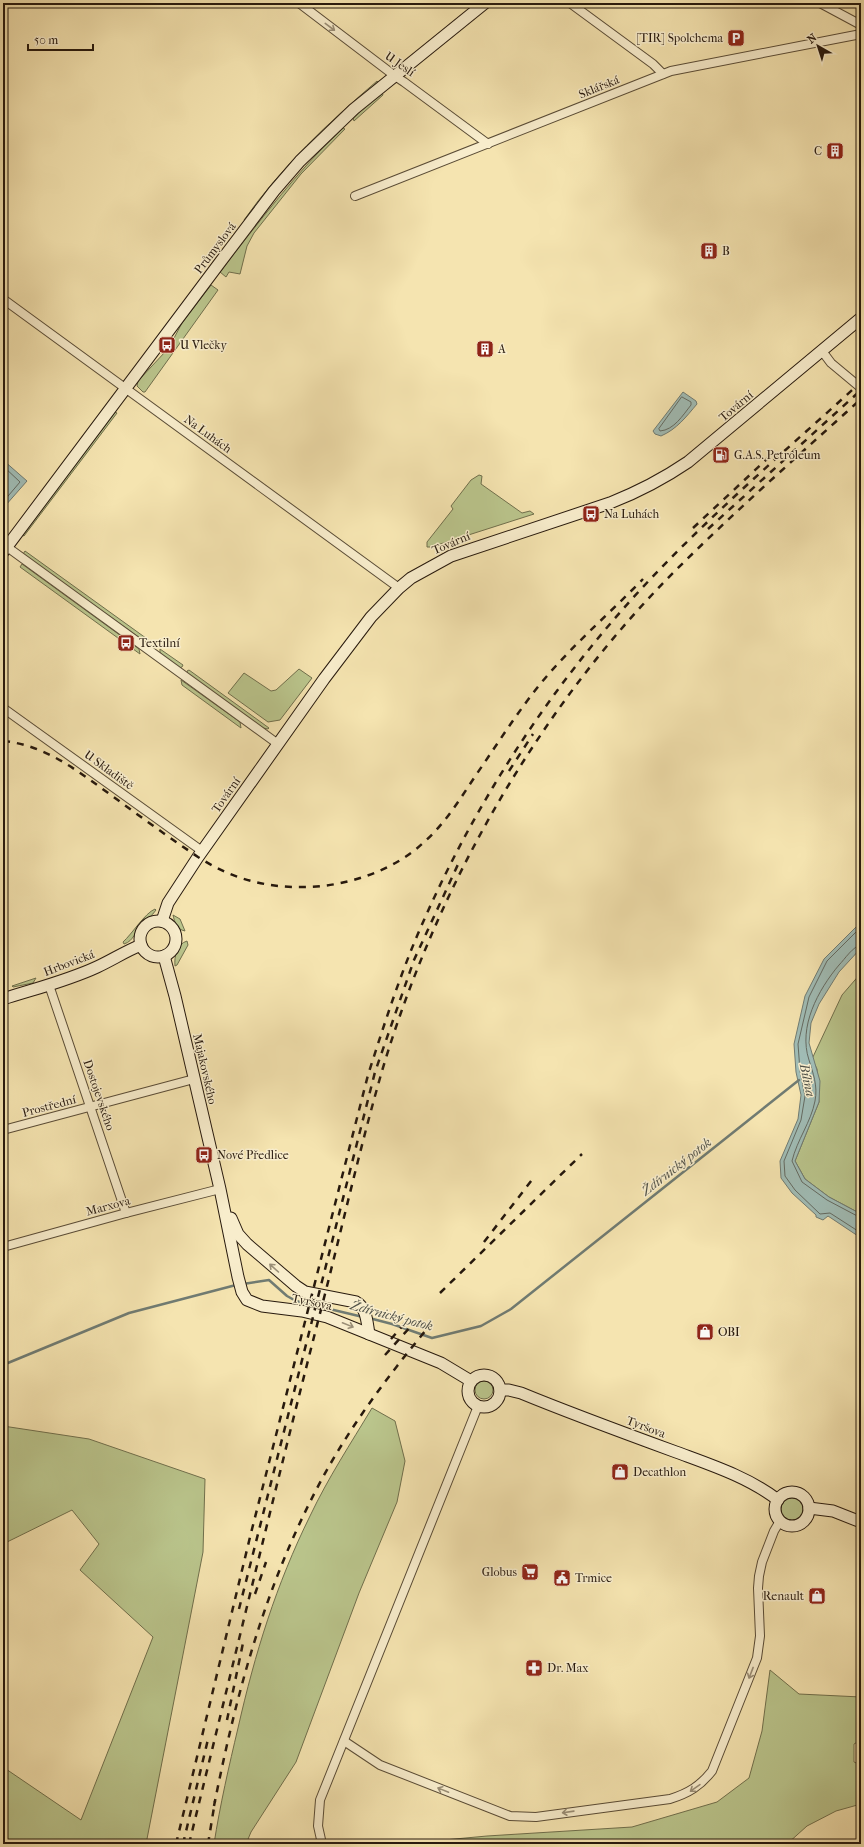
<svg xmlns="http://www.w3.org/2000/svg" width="864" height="1847" font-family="'IM FELL French Canon',serif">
<rect width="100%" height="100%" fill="#f5e4b0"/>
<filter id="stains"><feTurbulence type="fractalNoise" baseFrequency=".005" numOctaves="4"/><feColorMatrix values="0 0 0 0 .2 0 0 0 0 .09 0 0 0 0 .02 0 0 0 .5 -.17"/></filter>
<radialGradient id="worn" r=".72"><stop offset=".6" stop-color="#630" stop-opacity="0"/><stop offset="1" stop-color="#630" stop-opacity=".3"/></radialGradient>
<g fill="#bac58c" stroke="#706f4c">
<path d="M 377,81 L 378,82 L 350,107 L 246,221 L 244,220 C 282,166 328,123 377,81 Z"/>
<path d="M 382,92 L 383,95 L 354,121 L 353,118 Z"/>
<path d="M 343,128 L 345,129 L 301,174 L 254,233 L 247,246 L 240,274 L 229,272 L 226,277 L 220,272 C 259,222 296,172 343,128 Z"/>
<path d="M 211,285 L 218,290 L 145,392 L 143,392 L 137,386 L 138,381 L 165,352 L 167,353 L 175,342 L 173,340 L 182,323 Z"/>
<path d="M 115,412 L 117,413 L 24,536 L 22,535 Z"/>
<path d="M 479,475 L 482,476 L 481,484 L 522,513 L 530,511 L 534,514 L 431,547 L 427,547 L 427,542 L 453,509 L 451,506 L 471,480 Z"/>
<path d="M 25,551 L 150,641 L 144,641 L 23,554 Z"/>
<path d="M 22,564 L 139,649 L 140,654 L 20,567 Z"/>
<path d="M 160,649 L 183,665 L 182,667 L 179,668 L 160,653 Z"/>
<path d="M 299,669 L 312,678 L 280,720 L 268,722 L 228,693 L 244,673 L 271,691 L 276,690 Z"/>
<path d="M 189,670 L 269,728 L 268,729 L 263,728 L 188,674 L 187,671 Z"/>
<path d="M 181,680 L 240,722 L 241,728 L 182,685 Z"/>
<path d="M 155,909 L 156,910 C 152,916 147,919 142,924 C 135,931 134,941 124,944 L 123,942 C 132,934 145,913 155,909 Z"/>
<path d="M 173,915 L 180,919 L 185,931 C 176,929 175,923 173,915 Z"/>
<path d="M 187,941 L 188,945 L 177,965 L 175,966 C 174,956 177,944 187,941 Z"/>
<path d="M 861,973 L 861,1214 L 829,1197 L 805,1179 L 795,1161 L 819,1102 L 817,1069 L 812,1059 L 842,995 Z"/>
<path d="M 36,978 L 33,983 L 13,987 L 12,986 Z"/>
<circle cx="484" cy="1390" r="9"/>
<path d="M 372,1408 L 395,1421 L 405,1461 L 397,1502 L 359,1593 L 296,1762 L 251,1832 L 246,1844 L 214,1844 C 220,1805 229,1766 238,1728 C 255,1653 276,1585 310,1516 C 328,1478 351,1443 372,1408 Z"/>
<path d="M 3,1426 L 89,1439 L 205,1479 L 203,1552 L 146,1844 L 3,1844 L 3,1767 L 81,1820 L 153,1637 L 80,1570 L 99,1544 L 72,1510 L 3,1544 Z"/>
<circle cx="792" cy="1509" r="11"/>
<path d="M 770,1670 L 799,1694 L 861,1697 L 861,1740 L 854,1744 L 854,1762 L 861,1765 L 861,1804 L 836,1811 L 807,1826 L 787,1844 L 401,1844 L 487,1836 L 632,1827 L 717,1802 L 749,1778 L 762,1731 Z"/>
</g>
<g fill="#a0bcb5" stroke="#707b72">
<path d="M 683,392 L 696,401 L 697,404 C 686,417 677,429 661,436 L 655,434 L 653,431 Z"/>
<path d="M 3,460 L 27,481 L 5,506 L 3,505 Z"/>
<path d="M 861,922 L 861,948 L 839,972 L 819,1004 L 811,1023 L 809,1043 L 820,1081 L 819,1102 L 795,1161 L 805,1179 L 829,1197 L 861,1214 L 861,1238 L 828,1216 L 823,1220 L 816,1217 L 816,1215 L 792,1193 L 781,1178 L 780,1161 L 798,1119 L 801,1095 L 796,1072 L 794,1044 L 805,996 L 824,959 Z"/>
</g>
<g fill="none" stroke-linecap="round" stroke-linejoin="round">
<g stroke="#646a61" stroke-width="1">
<path d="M 682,397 L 691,402 L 691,405 C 683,415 674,430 660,431 L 659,429 Z"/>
<path d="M 3,466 L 20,482 L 3,502"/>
<path d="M 861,927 L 827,961 L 809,997 L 798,1044 L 800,1071 L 805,1096 L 801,1120 L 784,1161 L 785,1176 L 795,1190 L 820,1214 L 830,1213 L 861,1233"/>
<path d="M 861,945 C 853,946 845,959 839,965 C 818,990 798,1027 809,1060 C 813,1073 818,1086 815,1101 C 811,1122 797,1140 792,1161 L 802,1182 L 827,1200 L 861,1218"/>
</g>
<g stroke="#707b72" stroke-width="2.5">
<path d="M 243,1284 L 269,1280 L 287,1296 L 296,1301 L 363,1317"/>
<path d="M 369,1318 L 392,1324 L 432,1338 L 481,1326 L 511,1309 L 799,1080"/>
<path d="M 3,1365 L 129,1313 L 236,1285"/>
</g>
<defs>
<g id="street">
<path d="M 299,3 L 395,76 L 404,82 L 488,144"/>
<path d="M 570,3 L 653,64 L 663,74"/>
<path d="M 820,3 L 861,25"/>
<path d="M 355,196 L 671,71 L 861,34"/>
<path d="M 3,299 L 399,588"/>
<path d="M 822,351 L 831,363 L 861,388"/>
<path d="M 3,544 L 278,744"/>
<path d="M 3,708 L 202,851"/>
<path d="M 49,985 L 126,1213"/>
<path d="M 3,1130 L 194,1079"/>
<path d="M 3,1247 L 126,1213 L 220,1189"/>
<path d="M 344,1741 L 380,1765 L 510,1816 L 536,1817 L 670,1799 C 689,1793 700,1786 712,1771 L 757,1658 L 760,1636 L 758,1588 L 759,1576 L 762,1562 L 774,1531 L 780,1521"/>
<path d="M 322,1844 L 318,1826 L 320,1800 L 478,1406"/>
</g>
<g id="secondary">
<path d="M 3,552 L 221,261 L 274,191 L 300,161 L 354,109 L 485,3"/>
<path d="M 162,921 L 168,903 L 198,857 L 324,679 L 371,617 L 399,588 L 411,578 L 451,556 L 610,503 C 638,492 663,479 688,462 L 861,318"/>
<circle cx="158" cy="939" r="18"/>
<path d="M 164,956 L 175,996 L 220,1189 L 238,1277 L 242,1292 L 247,1300 L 262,1306 L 302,1311 L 327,1317 L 441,1363 L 471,1381"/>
<path d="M 3,999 C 34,989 67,981 97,967 C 112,960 126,951 141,945"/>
<path d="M 231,1218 L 238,1234 L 247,1244 L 296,1286 L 305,1292 L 356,1302 C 367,1308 367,1323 369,1334"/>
<circle cx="484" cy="1391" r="16"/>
<path d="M 500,1390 L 509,1390 L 521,1393 C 572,1414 624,1433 676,1452 C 711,1465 748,1477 778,1500"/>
<circle cx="792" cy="1509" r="17"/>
<path d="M 809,1508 L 833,1511 L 861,1522"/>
</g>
</defs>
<use href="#street" stroke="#5a4c36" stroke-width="10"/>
<use href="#secondary" stroke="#27190d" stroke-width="13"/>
<use href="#street" stroke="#f8edcc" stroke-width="8"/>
<use href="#secondary" stroke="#f8edcc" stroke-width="11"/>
<g stroke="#27190d" stroke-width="2.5" stroke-dasharray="7 7" stroke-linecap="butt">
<path d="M 693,528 L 768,458"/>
<path d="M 708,529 L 861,390"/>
<path d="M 3,741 C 47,745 80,773 115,798 C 142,818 170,838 198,857 C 232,879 266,888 307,887 C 347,886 393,871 423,843 C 445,824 460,799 476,775 C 496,746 515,716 537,688 C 569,648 607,616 643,579"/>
<path d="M 509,771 L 533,734"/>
<path d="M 484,1242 L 535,1176"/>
<path d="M 440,1293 L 582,1154"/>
<path d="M 391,1339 L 405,1323"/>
<path d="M 385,1355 L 412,1325"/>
<path d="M 255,1594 L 266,1562"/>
<path d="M 239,1609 L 375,1072 L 414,960 L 460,860"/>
<path d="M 227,1720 L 243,1643"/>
<path d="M 214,1806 C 237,1690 266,1582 323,1477 C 353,1422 391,1372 431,1324"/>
<path d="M 176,1844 L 251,1533 L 368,1075 C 383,1028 398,981 417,936 C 475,800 558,674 661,568 C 724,503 794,443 861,382"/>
<path d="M 183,1844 L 209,1735"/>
<path d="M 189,1844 C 234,1661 278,1476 325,1294 C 344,1219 361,1144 382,1071 C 418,950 473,834 544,730 C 582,674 626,620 674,572 C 734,512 798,456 861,399"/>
<path d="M 208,1844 L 215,1801"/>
</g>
</g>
<defs><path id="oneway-shaft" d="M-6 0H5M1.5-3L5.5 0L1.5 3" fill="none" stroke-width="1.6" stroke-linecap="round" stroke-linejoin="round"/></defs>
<g stroke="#9a8e76">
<use href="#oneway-shaft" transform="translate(330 27) rotate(37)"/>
<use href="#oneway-shaft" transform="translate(274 1268) rotate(-138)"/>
<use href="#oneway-shaft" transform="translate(348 1325) rotate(22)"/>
<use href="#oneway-shaft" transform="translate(751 1673) rotate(111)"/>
<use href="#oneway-shaft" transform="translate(695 1788) rotate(145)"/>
<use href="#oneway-shaft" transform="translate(443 1790) rotate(-158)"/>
<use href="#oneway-shaft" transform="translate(568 1812) rotate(172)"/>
</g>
<defs>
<symbol id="parking-square" viewBox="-11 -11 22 22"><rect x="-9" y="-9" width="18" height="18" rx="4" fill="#8f2418" stroke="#f8edcc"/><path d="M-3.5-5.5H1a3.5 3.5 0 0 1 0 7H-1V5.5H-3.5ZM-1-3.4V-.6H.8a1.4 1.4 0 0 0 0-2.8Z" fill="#fff"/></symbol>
<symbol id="building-square" viewBox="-11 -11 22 22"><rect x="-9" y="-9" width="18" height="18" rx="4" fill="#8f2418" stroke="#f8edcc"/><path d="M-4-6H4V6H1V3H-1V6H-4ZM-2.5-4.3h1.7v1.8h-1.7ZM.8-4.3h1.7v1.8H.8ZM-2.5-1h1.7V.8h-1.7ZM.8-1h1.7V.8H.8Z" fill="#fff"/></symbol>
<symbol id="bus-square" viewBox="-11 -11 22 22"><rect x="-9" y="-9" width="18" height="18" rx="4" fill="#8f2418" stroke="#f8edcc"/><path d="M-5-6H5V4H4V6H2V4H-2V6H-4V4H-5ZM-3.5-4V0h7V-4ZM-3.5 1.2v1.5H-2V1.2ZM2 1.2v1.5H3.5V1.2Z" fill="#fff"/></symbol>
<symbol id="fuel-square" viewBox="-11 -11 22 22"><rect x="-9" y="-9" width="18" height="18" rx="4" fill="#8f2418" stroke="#f8edcc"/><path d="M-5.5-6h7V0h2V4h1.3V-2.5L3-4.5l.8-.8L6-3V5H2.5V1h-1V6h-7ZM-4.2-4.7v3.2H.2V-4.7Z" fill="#fff"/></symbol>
<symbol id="shop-square" viewBox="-11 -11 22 22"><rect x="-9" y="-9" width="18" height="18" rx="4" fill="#8f2418" stroke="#f8edcc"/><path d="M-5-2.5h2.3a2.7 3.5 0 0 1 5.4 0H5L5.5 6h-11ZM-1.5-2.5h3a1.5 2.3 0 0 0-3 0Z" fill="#fff"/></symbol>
<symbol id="supermarket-square" viewBox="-11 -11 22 22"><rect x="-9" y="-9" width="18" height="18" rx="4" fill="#8f2418" stroke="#f8edcc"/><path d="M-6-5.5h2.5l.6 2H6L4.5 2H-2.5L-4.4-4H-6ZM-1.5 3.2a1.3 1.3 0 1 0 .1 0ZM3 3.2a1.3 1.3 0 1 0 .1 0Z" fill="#fff"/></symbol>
<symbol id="civic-square" viewBox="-11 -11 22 22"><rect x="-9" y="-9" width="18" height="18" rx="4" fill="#8f2418" stroke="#f8edcc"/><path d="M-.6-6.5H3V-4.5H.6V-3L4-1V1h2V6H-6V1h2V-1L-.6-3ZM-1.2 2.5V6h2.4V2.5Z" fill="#fff"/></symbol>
<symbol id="pharmacy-square" viewBox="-11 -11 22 22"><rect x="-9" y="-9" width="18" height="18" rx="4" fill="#8f2418" stroke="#f8edcc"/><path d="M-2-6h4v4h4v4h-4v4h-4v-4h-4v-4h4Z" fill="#fff"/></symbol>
</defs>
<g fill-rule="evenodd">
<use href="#parking-square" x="726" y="28" width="20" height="20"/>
<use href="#building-square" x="825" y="141" width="20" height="20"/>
<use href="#building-square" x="699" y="241" width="20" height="20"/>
<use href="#bus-square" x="157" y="335" width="20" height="20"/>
<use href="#building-square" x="475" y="339" width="20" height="20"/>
<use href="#fuel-square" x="711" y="445" width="20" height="20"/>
<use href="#bus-square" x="581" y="504" width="20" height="20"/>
<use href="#bus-square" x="116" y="633" width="20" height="20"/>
<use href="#bus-square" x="194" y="1145" width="20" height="20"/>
<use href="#shop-square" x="695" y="1322" width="20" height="20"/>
<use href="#shop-square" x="610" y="1462" width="20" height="20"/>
<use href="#supermarket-square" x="520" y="1562" width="20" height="20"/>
<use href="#civic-square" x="552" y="1568" width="20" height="20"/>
<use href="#shop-square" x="807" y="1586" width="20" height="20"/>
<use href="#pharmacy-square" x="524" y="1658" width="20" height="20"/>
</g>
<g text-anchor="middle" stroke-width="3" stroke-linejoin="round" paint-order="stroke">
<g font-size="12" fill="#27190d" stroke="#f8edcc" text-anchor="start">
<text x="723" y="42" text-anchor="end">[TIR] Spolchema</text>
<text x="822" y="155" text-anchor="end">C</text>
<text x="722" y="255">B</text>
<text x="180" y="349">U Vlečky</text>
<text x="498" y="353">A</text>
<text x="734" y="459">G.A.S. Petroleum</text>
<text x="604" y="518">Na Luhách</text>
<text x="139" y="647">Textilní</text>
<text x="217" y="1159">Nové Předlice</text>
<text x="718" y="1336">OBI</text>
<text x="633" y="1476">Decathlon</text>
<text x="517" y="1576" text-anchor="end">Globus</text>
<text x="575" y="1582">Trmice</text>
<text x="804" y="1600" text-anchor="end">Renault</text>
<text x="547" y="1672">Dr. Max</text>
</g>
<g font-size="12" fill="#27190d" stroke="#f8edcc">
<text transform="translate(400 64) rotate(35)" y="4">U Jeslí</text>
<text transform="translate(599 87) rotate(-22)" y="4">Sklářská</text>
<text transform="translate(215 248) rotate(-53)" y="4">Průmyslová</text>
<text transform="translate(736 406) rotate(-40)" y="4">Tovární</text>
<text transform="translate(208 434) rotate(36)" y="4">Na Luhách</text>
<text transform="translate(451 543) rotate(-23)" y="4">Tovární</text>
<text transform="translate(109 770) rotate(36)" y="4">U Skladiště</text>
<text transform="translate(226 795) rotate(-55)" y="4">Tovární</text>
<text transform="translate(69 963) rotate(-21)" y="4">Hrbovická</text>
<text transform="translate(205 1069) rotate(77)" y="4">Majakovského</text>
<text transform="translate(99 1095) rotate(71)" y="4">Dostojevského</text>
<text transform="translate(49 1106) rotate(-15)" y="4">Prostřední</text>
<text transform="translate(108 1206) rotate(-15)" y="4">Marxova</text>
<text transform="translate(312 1302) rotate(12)" y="4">Tyršova</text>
<text transform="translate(646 1427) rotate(21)" y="4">Tyršova</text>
</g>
<g font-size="13" font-style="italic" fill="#515248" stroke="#f8edcc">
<text transform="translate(808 1080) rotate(78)" y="5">Bílina</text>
<text transform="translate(676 1166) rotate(-38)" y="5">Ždírnický potok</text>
<text transform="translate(392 1315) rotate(15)" y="5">Ždírnický potok</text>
</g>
</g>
<rect width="864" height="1847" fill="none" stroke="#f5e4b0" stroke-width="16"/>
<rect x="4" y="4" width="856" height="1839" fill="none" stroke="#27190d" stroke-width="2"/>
<rect x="8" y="8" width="848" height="1831" fill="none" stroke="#27190d"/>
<g transform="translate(818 46) rotate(321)" stroke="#f8edcc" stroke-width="3" paint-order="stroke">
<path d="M0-3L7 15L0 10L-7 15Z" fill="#27190d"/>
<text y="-6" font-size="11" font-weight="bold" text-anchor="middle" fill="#27190d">N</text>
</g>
<path d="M28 44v6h65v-6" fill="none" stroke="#27190d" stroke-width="2"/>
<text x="34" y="44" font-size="12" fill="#27190d" stroke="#f8edcc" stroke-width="3" paint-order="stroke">50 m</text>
<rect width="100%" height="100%" filter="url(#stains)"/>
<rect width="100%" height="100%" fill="url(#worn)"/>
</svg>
